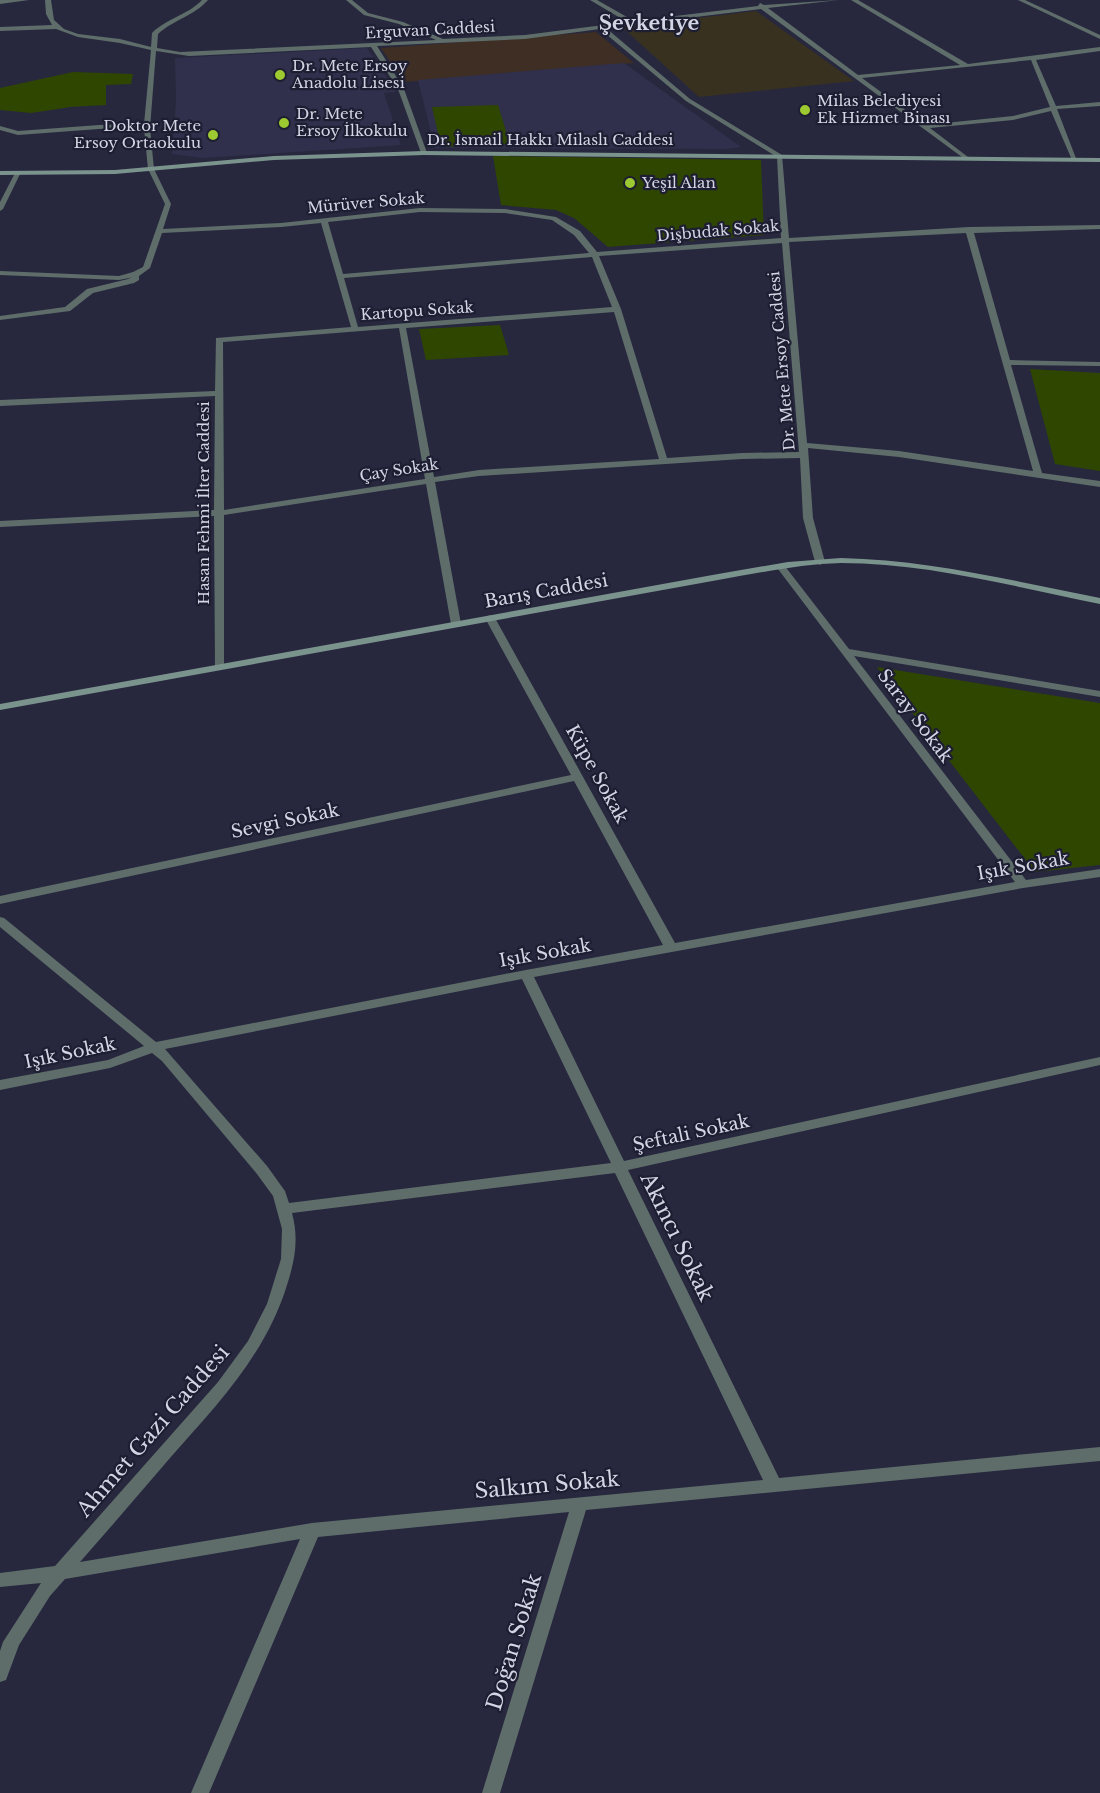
<svg xmlns="http://www.w3.org/2000/svg" width="1100" height="1793" font-family="'Libre Baskerville',serif">
<rect width="100%" height="100%" fill="#27283e"/>
<path fill="#3e2e23" d="M 596,32 L 634,63 L 404,82 L 381,48 Z"/>
<path fill="#393120" d="M 756,11 L 854,81 L 699,97 L 622,27 Z"/>
<g fill="#30304c">
<path d="M 367,48 L 396,92 L 384,93 L 401,145 L 203,158 L 172,154 L 176,101 L 175,58 Z"/>
<path d="M 624,63 L 741,147 L 727,149 L 435,148 L 418,80 Z"/>
</g>
<g fill="#2f4601">
<path d="M 73,72 L 133,74 L 131,84 L 106,85 L 106,105 L 71,107 L 31,113 L 0,110 L 0,88 Z"/>
<path d="M 498,105 L 510,144 L 441,147 L 432,107 Z"/>
<path d="M 493,156 L 761,160 L 764,235 L 608,247 L 574,218 L 556,210 L 501,205 Z"/>
<path d="M 500,325 L 509,355 L 426,360 L 419,329 Z"/>
<path d="M 1030,369 L 1100,373 L 1100,471 L 1055,464 Z"/>
<path d="M 877,667 L 1100,703 L 1100,865 L 1035,872 Z"/>
</g>
<g fill="none" stroke-linecap="round" stroke-linejoin="round">
<path fill="#5e6d6a" fill-rule="evenodd" d="M 133,272 L 139,272 L 139,280 L 134,283 L 93,293 L 70,311 L 0,320 L 0,316 L 65,307 L 87,289 L 128,279 L 132,277 Z"/>
<g fill="#5e6d6a" fill-rule="evenodd">
<path d="M 0,0 L 29,0 L 0,4 Z"/>
<path d="M 45,0 L 51,0 L 54,20 L 64,29 L 78,34 L 120,39 L 151,47 L 152,33 C 167,18 188,15 202,0 L 208,0 C 194,16 173,20 158,34 L 157,48 L 180,52 L 436,40 L 399,24 L 364,15 L 346,0 L 352,0 L 368,13 L 403,22 L 443,39 L 525,35 L 627,22 L 590,0 L 597,0 L 634,21 L 758,6 L 760,3 L 764,5 L 839,0 L 768,8 L 858,75 L 960,65 L 851,0 L 858,0 L 968,64 L 1100,47 L 1100,51 L 1036,60 L 1056,106 L 1100,102 L 1100,106 L 1057,109 L 1077,161 L 1072,160 L 1051,111 L 1013,120 L 930,128 L 968,157 L 969,158 L 966,160 L 761,9 L 606,28 L 690,99 L 782,155 L 789,238 L 969,227 L 1100,225 L 1100,229 L 974,233 L 1010,360 L 1100,362 L 1100,366 L 1011,365 L 1042,473 L 1100,481 L 1100,487 L 899,457 L 808,448 L 813,518 L 825,562 L 820,565 L 815,562 L 803,518 L 800,458 L 742,459 L 479,476 L 435,482 L 461,624 L 456,627 L 451,624 L 426,484 L 224,515 L 224,667 L 223,669 L 215,669 L 214,516 L 0,527 L 0,521 L 214,510 L 215,396 L 0,406 L 0,400 L 215,391 L 216,338 L 351,327 L 321,223 L 281,227 L 162,233 L 150,268 L 139,276 L 119,280 L 0,275 L 0,271 L 119,276 L 133,272 L 143,267 L 165,204 L 148,169 L 144,128 L 99,129 L 18,135 L 0,130 L 0,126 L 18,131 L 99,125 L 144,124 L 151,50 L 120,43 L 78,37 L 56,29 L 0,31 L 0,27 L 52,25 L 46,14 ZM 600,29 L 686,101 L 777,157 L 781,238 L 597,252 L 580,231 L 556,217 L 505,209 L 420,208 L 281,223 L 163,229 L 171,204 L 154,169 L 150,128 L 156,51 L 189,56 L 371,47 L 398,89 L 421,153 L 424,155 L 427,153 L 404,89 L 377,46 L 525,39 ZM 1031,60 L 1050,107 L 1013,116 L 926,125 L 862,78 ZM 420,212 L 505,213 L 552,220 L 574,235 L 589,253 L 343,274 L 328,222 ZM 966,233 L 1033,471 L 899,451 L 807,443 L 789,242 ZM 782,243 L 799,452 L 742,453 L 667,458 L 621,309 L 599,256 ZM 592,257 L 612,307 L 358,327 L 344,278 ZM 614,312 L 659,459 L 479,470 L 434,477 L 406,328 ZM 399,328 L 425,479 L 224,510 L 223,342 Z"/>
<path d="M 1018,0 L 1025,0 L 1100,35 L 1100,39 Z"/>
<path d="M 16,171 L 21,172 L 3,209 L 0,211 L 0,202 Z"/>
<path d="M 781,564 L 784,565 L 849,649 L 1100,691 L 1100,697 L 854,656 L 1026,880 L 1100,869 L 1100,877 L 1023,888 L 534,977 L 624,1161 L 1100,1057 L 1100,1065 L 628,1170 L 779,1478 L 1100,1447 L 1100,1461 L 586,1510 L 500,1793 L 482,1793 L 569,1512 L 318,1537 L 209,1793 L 191,1793 L 300,1539 L 65,1579 L 50,1596 L 19,1645 L 6,1680 L 0,1682 L 0,1651 L 3,1642 L 41,1583 L 0,1587 L 0,1573 L 55,1566 L 218,1382 L 248,1341 L 267,1304 L 281,1259 L 282,1229 L 273,1196 L 257,1174 L 162,1061 L 152,1053 L 110,1068 L 0,1090 L 0,1080 L 108,1060 L 144,1046 L 0,927 L 0,917 L 4,918 L 156,1042 L 526,970 L 663,945 L 574,781 L 0,904 L 0,896 L 571,775 L 485,618 L 490,615 L 495,618 L 675,943 L 1015,882 L 778,569 L 778,565 ZM 522,979 L 611,1163 L 289,1203 L 285,1191 L 267,1166 L 165,1049 ZM 615,1173 L 763,1480 L 312,1523 L 80,1562 C 110,1528 140,1493 170,1458 C 217,1405 266,1354 287,1285 C 295,1260 299,1239 292,1213 Z"/>
</g>
<g fill="#7b938d" fill-rule="evenodd">
<path d="M 424,151 L 1100,158 L 1100,162 L 424,155 L 274,160 L 115,174 L 0,175 L 0,171 L 115,170 L 274,156 Z"/>
<path d="M 841,558 C 929,560 1014,581 1100,598 L 1100,604 C 1015,587 928,563 841,563 C 800,564 759,573 718,580 L 0,710 L 0,704 L 718,574 L 788,562 Z"/>
</g>
</g>
<g fill="#9dca30" stroke="#1e1e33" stroke-width="2">
<circle cx="280" cy="75" r="6"/>
<circle cx="805" cy="110" r="6"/>
<circle cx="284" cy="123" r="6"/>
<circle cx="213" cy="135" r="6"/>
<circle cx="630" cy="183" r="6"/>
</g>
<g text-anchor="middle" stroke-width="4.5" stroke-linejoin="round" paint-order="stroke">
<g font-size="15" fill="#d4d5e4" stroke="#1e1e33">
<text transform="translate(430 30) rotate(-3)" y="5">Erguvan Caddesi</text>
<text x="550" y="145">Dr. İsmail Hakkı Milaslı Caddesi</text>
<text transform="translate(366 203) rotate(-5)" y="5">Mürüver Sokak</text>
<text transform="translate(718 231) rotate(-5)" y="5">Dişbudak Sokak</text>
<text transform="translate(417 311) rotate(-4)" y="5">Kartopu Sokak</text>
<text transform="translate(782 361) rotate(-95)" y="5">Dr. Mete Ersoy Caddesi</text>
<text transform="translate(399 470) rotate(-9)" y="5">Çay Sokak</text>
<text transform="translate(204 503) rotate(-90)" y="5">Hasan Fehmi İlter Caddesi</text>
</g>
<g font-size="15" fill="#d4d5e4" stroke="#1e1e33" text-anchor="start">
<text x="292" y="71">Dr. Mete Ersoy<tspan x="292" dy="17">Anadolu Lisesi</tspan></text>
<text x="817" y="106">Milas Belediyesi<tspan x="817" dy="17">Ek Hizmet Binası</tspan></text>
<text x="296" y="119">Dr. Mete<tspan x="296" dy="17">Ersoy İlkokulu</tspan></text>
<text x="201" y="131" text-anchor="end">Doktor Mete<tspan x="201" dy="17">Ersoy Ortaokulu</tspan></text>
<text x="642" y="188">Yeşil Alan</text>
</g>
<g font-size="18" fill="#d4d5e4" stroke="#1e1e33">
<text transform="translate(546 591) rotate(-10)" y="6">Barış Caddesi</text>
<text transform="translate(915 716) rotate(53)" y="6">Saray Sokak</text>
<text transform="translate(597 774) rotate(61)" y="6">Küpe Sokak</text>
<text transform="translate(285 821) rotate(-12)" y="6">Sevgi Sokak</text>
<text transform="translate(1023 866) rotate(-10)" y="6">Işık Sokak</text>
<text transform="translate(545 953) rotate(-10)" y="6">Işık Sokak</text>
<text transform="translate(70 1053) rotate(-12)" y="6">Işık Sokak</text>
<text transform="translate(691 1133) rotate(-12)" y="6">Şeftali Sokak</text>
</g>
<g font-size="20" font-weight="bold" fill="#d4d5e4" stroke="#1e1e33">
<text x="649" y="30">Şevketiye</text>
</g>
<g font-size="21" fill="#d4d5e4" stroke="#1e1e33">
<text transform="translate(677 1237) rotate(64)" y="7">Akıncı Sokak</text>
<text transform="translate(153 1431) rotate(-49)" y="7">Ahmet Gazi Caddesi</text>
<text transform="translate(547 1485) rotate(-5)" y="7">Salkım Sokak</text>
<text transform="translate(514 1642) rotate(-73)" y="7">Doğan Sokak</text>
</g>
</g>
</svg>
